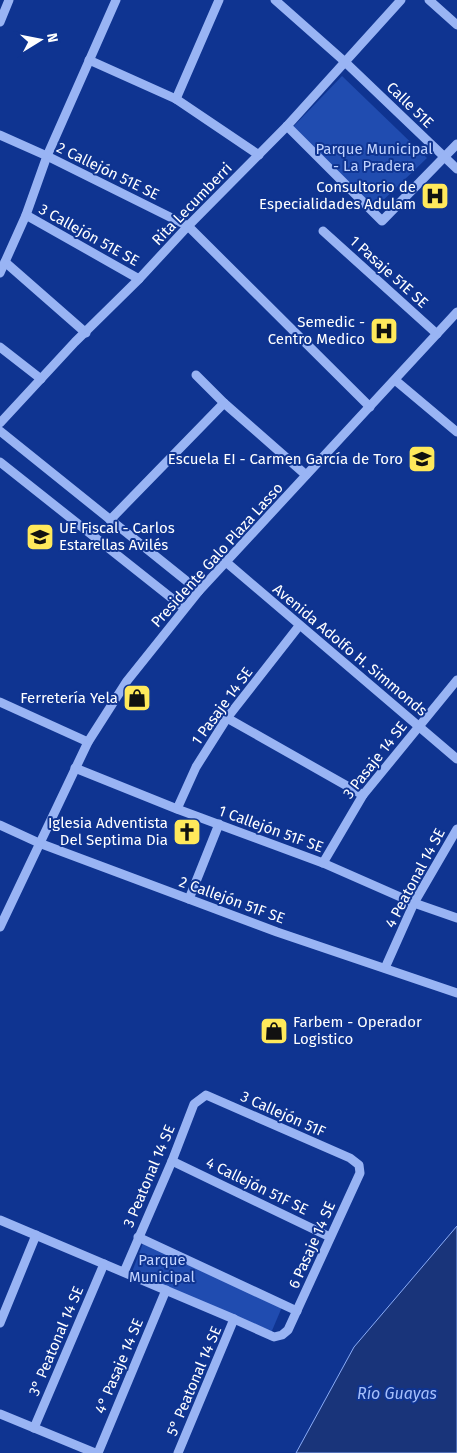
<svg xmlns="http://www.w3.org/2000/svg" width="457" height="1453" font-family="'Fira Sans',sans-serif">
<rect width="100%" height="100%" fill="#0f3491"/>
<g fill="#204cb0">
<path d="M 342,76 L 427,158 L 374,209 L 293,127 Z"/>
<path d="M 143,1243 L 282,1307 L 271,1333 L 132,1272 Z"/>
</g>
<path fill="#19347a" stroke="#8aacf7" d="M 457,1226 L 457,1453 L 296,1453 L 354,1347 Z"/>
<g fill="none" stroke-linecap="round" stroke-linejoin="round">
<g stroke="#99b4f4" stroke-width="9">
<path d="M 275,0 L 344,61 L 457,169"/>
<path d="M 429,0 L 457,25"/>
<path d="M 0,22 L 9,0"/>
<path d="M 89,60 L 176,99 L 259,155"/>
<path d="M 176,99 L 219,0"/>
<path d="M 287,126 L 382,221 L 457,144"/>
<path d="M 0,135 L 47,156 L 188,226 L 370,407"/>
<path d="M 26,215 L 139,279"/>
<path d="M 323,231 L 437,334"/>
<path d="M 5,262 L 86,333"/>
<path d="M 0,273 L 26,215 L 47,156 L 116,0"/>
<path d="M 0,347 L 41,379"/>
<path d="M 196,375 L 224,403 L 306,475"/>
<path d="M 395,380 L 457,432"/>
<path d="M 0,423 L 75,342 L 139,279 L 188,226 L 287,126 L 401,0"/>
<path d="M 0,431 L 199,591"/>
<path d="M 0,462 L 184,608"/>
<path d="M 110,520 L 224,403"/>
<path d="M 226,562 L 457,759"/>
<path d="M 0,702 L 88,742"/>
<path d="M 227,718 L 363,795"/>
<path d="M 75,768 L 177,809 L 323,863 L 414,903 L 457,918"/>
<path d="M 177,809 L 196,767 L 227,718 L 299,626"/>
<path d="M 0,825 L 39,843 L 277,932 L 457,993"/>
<path d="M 323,863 L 363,795 L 457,680"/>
<path d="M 189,899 L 219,824"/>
<path d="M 0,927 L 88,742 L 127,681 L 199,591 L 457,312"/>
<path d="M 385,968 L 414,903 L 457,829"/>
<path d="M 172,1161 L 330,1237"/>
<path d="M 0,1220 L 234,1319 L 274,1337 L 282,1335 L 288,1330 L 360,1173 L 359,1165 L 350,1158 L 206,1095 L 194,1104 L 172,1161 L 124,1272"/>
<path d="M 138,1237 L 297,1311"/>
<path d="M 0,1323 L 36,1235"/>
<path d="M 0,1414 L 95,1453"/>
<path d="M 34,1428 L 104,1264"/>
<path d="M 98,1453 L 166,1290"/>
<path d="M 178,1453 L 234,1319"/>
</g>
</g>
<defs>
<symbol id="hospital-square" viewBox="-11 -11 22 22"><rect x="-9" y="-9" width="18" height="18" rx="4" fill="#ffe95b" stroke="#0f3491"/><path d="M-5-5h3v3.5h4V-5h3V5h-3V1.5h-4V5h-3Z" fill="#111"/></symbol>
<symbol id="school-square" viewBox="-11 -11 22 22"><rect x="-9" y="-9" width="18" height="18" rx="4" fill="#ffe95b" stroke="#0f3491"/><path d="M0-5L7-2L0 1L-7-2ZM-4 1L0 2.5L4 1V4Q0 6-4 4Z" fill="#111"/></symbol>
<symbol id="shop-square" viewBox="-11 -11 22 22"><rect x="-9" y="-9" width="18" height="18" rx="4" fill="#ffe95b" stroke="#0f3491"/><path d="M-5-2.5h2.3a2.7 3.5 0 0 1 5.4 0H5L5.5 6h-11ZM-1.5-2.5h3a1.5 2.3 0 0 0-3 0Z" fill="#111"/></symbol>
<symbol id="church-square" viewBox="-11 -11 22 22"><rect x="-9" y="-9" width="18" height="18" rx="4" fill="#ffe95b" stroke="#0f3491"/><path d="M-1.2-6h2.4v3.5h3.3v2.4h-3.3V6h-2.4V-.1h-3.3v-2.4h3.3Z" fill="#111"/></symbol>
</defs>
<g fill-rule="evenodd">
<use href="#hospital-square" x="419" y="180" width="32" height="32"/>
<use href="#hospital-square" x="368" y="315" width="32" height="32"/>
<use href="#school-square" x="406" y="443" width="32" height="32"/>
<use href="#school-square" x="24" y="521" width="32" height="32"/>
<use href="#shop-square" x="121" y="682" width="32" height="32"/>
<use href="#church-square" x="171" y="816" width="32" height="32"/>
<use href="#shop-square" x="258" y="1015" width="32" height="32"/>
</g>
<g text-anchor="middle" stroke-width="4" stroke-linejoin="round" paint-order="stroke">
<g font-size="15" fill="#fff" stroke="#0f3491">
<text transform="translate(410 105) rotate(44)" y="5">Calle 51E</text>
<text transform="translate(108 171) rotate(26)" y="5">2 Callejón 51E SE</text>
<text transform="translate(192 204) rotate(-46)" y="5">Rita Lecumberri</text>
<text transform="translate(89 235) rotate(29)" y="5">3 Callejón 51E SE</text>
<text transform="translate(389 272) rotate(42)" y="5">1 Pasaje 51E SE</text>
<text transform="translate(217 555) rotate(-48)" y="5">Presidente Galo Plaza Lasso</text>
<text transform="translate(350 650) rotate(40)" y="5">Avenida Adolfo H. Simmonds</text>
<text transform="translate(222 706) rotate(-54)" y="5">1 Pasaje 14 SE</text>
<text transform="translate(375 760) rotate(-52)" y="5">3 Pasaje 14 SE</text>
<text transform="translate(271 829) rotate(20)" y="5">1 Callejón 51F SE</text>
<text transform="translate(415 878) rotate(-62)" y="5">4 Peatonal 14 SE</text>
<text transform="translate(232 900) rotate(20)" y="5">2 Callejón 51F SE</text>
<text transform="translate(283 1114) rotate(24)" y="5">3 Callejón 51F</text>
<text transform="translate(149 1176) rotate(-67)" y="5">3 Peatonal 14 SE</text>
<text transform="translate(257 1186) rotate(26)" y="5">4 Callejón 51F SE</text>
<text transform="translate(312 1245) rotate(-66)" y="5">6 Pasaje 14 SE</text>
<text transform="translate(56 1341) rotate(-67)" y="5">3° Peatonal 14 SE</text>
<text transform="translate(119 1366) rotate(-67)" y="5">4° Pasaje 14 SE</text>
<text transform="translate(194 1381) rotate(-67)" y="5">5° Peatonal 14 SE</text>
</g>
<g font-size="15" fill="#c1d3fe" stroke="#0f3491">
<text x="374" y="154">Parque Municipal<tspan x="374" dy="17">- La Pradera</tspan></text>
<text x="162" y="1265">Parque<tspan x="162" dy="17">Municipal</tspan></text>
</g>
<g font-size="15" fill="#fff" stroke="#0f3491" text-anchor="end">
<text x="416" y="192">Consultorio de<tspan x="416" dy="17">Especialidades Adulam</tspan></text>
<text x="365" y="327">Semedic -<tspan x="365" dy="17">Centro Medico</tspan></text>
<text x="403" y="464">Escuela EI - Carmen García de Toro</text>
<text x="59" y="533" text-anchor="start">UE Fiscal - Carlos<tspan x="59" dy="17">Estarellas Avilés</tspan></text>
<text x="118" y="703">Ferretería Yela</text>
<text x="168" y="828">Iglesia Adventista<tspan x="168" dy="17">Del Septima Dia</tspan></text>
<text x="293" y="1027" text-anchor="start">Farbem - Operador<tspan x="293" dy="17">Logistico</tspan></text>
</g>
<g font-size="16" font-style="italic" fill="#a5bffb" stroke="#0f3491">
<text x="397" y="1399">Río Guayas</text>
</g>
</g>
<g transform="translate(40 40) rotate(80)" stroke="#0f3491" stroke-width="4" paint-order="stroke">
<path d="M0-4L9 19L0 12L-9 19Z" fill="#ffffff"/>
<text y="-8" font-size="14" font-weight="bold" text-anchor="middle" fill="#ffffff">N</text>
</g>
</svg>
